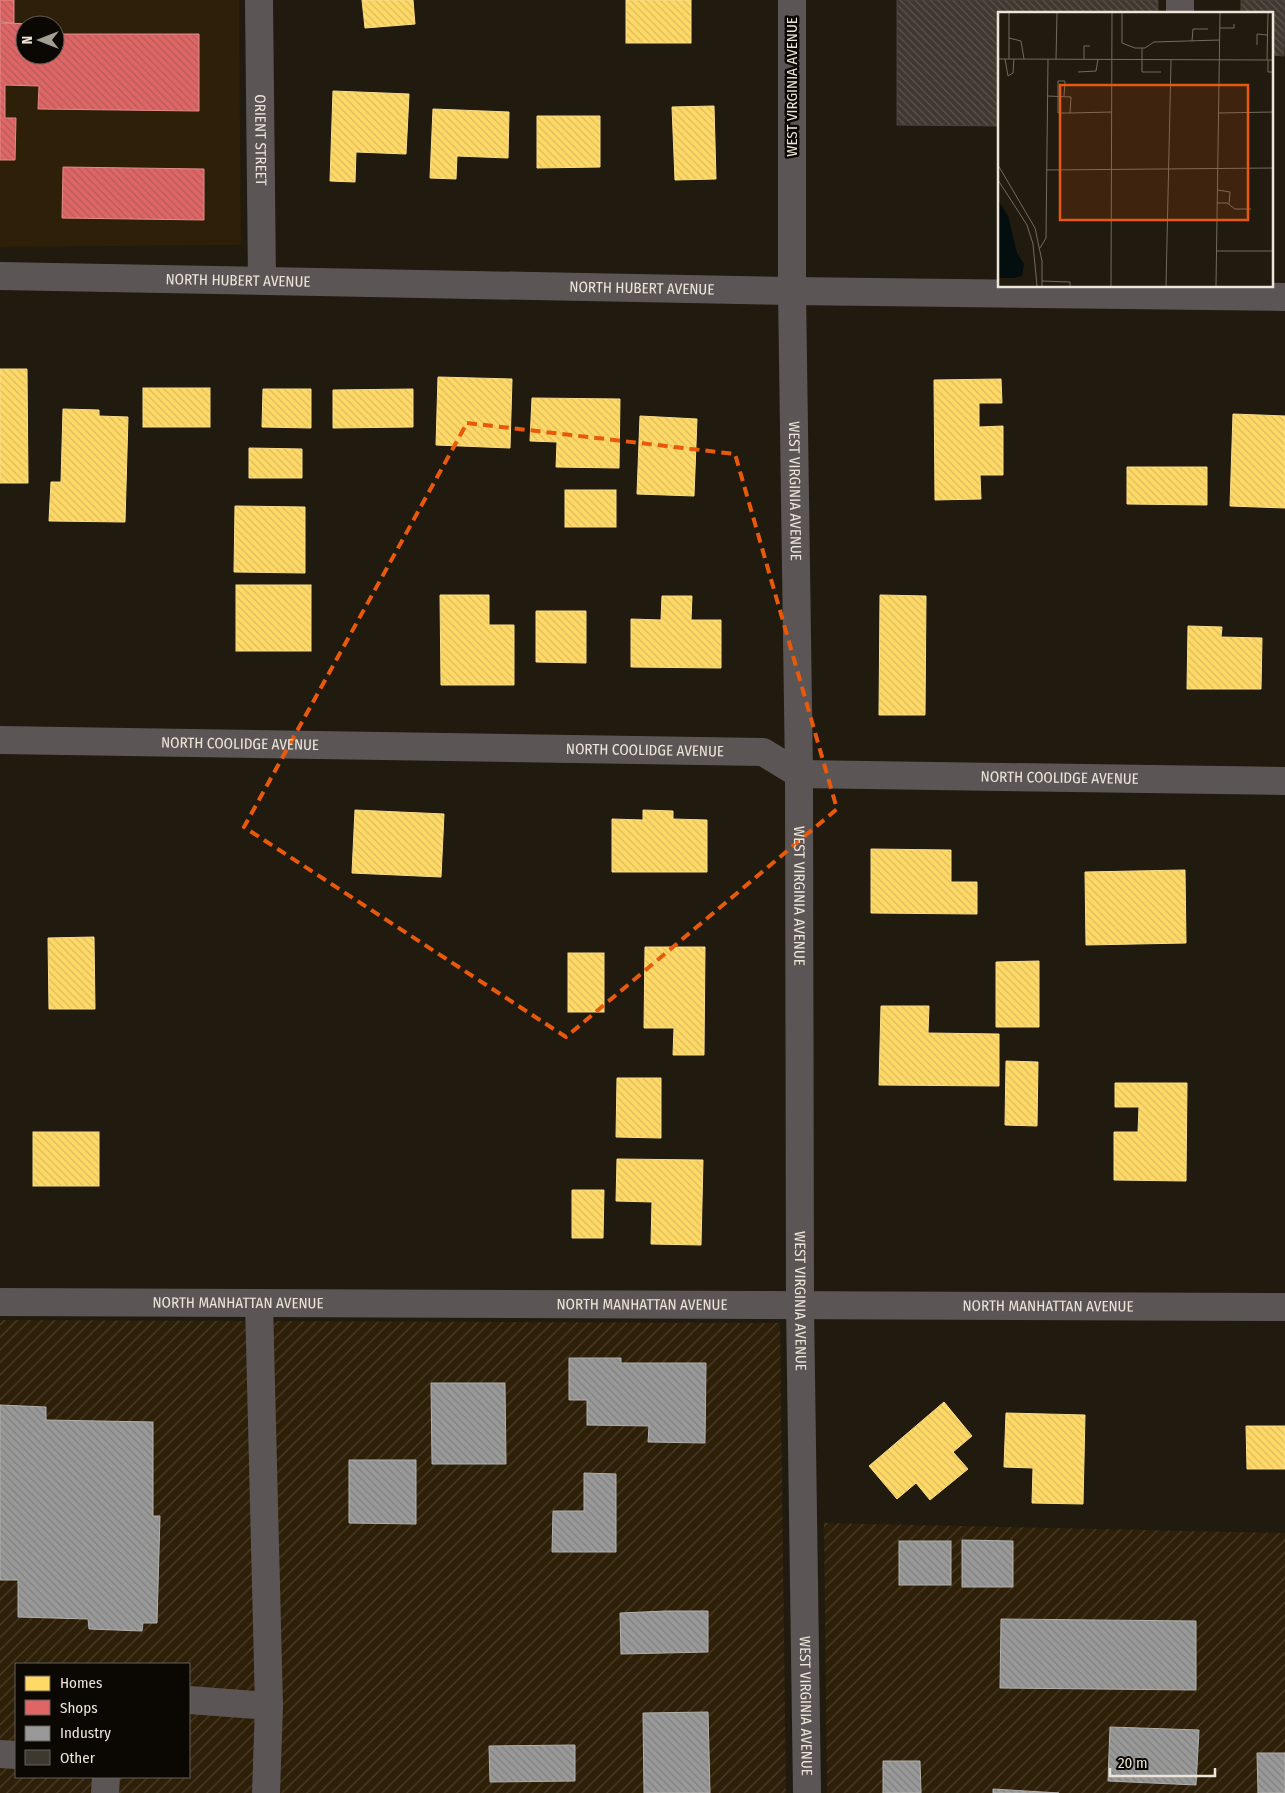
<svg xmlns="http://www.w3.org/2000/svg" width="1285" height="1793" font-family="'Fira Sans Condensed',sans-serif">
<defs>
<pattern id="industrial-furrows" width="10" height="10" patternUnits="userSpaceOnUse" patternTransform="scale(1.25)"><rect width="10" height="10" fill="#2d1f08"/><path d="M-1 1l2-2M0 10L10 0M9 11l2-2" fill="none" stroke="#4c3f2b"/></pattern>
<pattern id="homes-back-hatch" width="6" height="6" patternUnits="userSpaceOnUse" patternTransform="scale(1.25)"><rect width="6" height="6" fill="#ffd966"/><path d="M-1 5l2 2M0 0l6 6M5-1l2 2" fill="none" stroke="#dabb5f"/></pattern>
<pattern id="shops-back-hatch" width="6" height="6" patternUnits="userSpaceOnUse" patternTransform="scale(1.25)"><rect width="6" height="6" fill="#e06666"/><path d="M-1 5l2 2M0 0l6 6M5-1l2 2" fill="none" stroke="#b25c5b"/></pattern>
<pattern id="industry-back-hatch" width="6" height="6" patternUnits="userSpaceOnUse" patternTransform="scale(1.25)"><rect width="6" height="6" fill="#999"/><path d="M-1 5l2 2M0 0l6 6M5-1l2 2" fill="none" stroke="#80807f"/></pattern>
<pattern id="building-back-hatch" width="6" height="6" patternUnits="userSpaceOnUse" patternTransform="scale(1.25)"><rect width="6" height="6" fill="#3e3830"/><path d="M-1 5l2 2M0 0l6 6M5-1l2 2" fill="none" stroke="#5a554d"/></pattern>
</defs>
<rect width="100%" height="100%" fill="#201a0f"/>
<path fill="#2d1f08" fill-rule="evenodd" d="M 0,0 L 239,0 L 241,245 L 0,247 ZM 25,25 L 55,25 L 55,55 L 25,55 Z"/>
<g fill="url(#industrial-furrows)" fill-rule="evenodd">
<path d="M 0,1320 L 780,1323 L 786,1793 L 0,1793 ZM 16,1664 L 189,1664 L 189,1777 L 16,1777 Z"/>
<path d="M 824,1523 L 1285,1533 L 1285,1793 L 827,1793 Z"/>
</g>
<g fill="url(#homes-back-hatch)" stroke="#fadd89">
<path d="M 362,0 L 413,0 L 415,24 L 365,28 Z"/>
<rect x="626" y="0" width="65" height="43"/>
<path d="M 333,91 L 409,94 L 406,154 L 356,152 L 355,182 L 330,181 Z"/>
<path d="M 714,106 L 716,179 L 675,180 L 672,107 Z"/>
<path d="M 433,109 L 509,112 L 508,158 L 457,156 L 456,179 L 430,178 Z"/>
<path d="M 537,116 L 600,116 L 600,167 L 537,168 Z"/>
<path d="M 0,369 L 27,369 L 28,483 L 0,483 Z"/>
<path d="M 438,377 L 512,379 L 510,448 L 436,445 Z"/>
<path d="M 1001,379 L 1002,403 L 979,403 L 979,427 L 1003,426 L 1003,475 L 980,475 L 981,499 L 935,500 L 934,380 Z"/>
<rect x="143" y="388" width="67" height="39"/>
<path d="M 263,389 L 311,389 L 311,428 L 262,427 Z"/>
<path d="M 413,389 L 413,427 L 333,428 L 333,390 Z"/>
<path d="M 532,398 L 620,399 L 619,468 L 556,467 L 557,442 L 530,441 Z"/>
<path d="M 63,409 L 99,410 L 99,416 L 128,417 L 125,522 L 49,521 L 51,482 L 61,482 Z"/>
<path d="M 1233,414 L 1285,416 L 1285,508 L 1230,506 Z"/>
<path d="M 640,416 L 697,419 L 694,496 L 637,494 Z"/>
<path d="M 249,448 L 302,449 L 302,478 L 249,478 Z"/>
<path d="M 1127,467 L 1207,467 L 1207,505 L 1127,504 Z"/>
<rect x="565" y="490" width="51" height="37"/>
<path d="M 235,506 L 305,507 L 305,573 L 234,572 Z"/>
<rect x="236" y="585" width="75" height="66"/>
<path d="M 440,595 L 489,595 L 489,625 L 514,625 L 514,685 L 441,685 Z"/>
<path d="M 880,595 L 926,596 L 925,715 L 879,715 Z"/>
<path d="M 662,596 L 692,596 L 691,620 L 721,620 L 721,668 L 631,667 L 631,619 L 661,620 Z"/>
<path d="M 536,611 L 586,611 L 586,663 L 536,662 Z"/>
<path d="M 1188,626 L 1222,627 L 1221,637 L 1262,638 L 1261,689 L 1187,689 Z"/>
<path d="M 355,810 L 444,814 L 441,877 L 352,873 Z"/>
<path d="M 643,810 L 673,811 L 673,819 L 707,820 L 707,872 L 612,872 L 612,819 L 643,820 Z"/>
<path d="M 871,849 L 951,850 L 951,882 L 977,882 L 977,914 L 871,913 Z"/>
<path d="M 1185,870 L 1186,943 L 1086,945 L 1085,872 Z"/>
<path d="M 94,937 L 95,1009 L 49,1009 L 48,938 Z"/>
<path d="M 645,947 L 705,947 L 704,1055 L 673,1055 L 674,1028 L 644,1028 Z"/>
<rect x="568" y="953" width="36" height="59"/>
<path d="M 1039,961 L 1039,1027 L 996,1027 L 996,962 Z"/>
<path d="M 881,1006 L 929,1006 L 928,1033 L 999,1034 L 999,1086 L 879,1085 Z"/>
<path d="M 1006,1061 L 1038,1062 L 1037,1126 L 1005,1125 Z"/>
<path d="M 617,1078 L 661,1078 L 661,1138 L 616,1137 Z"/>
<path d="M 1115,1083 L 1187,1083 L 1186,1181 L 1114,1180 L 1114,1132 L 1138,1132 L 1139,1107 L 1115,1107 Z"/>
<rect x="33" y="1132" width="66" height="54"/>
<path d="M 617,1159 L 703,1160 L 701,1245 L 651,1244 L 652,1202 L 616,1201 Z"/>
<path d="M 572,1190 L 604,1190 L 603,1238 L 572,1238 Z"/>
<path d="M 944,1402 L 972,1436 L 953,1452 L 968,1469 L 930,1500 L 916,1483 L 897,1499 L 869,1466 Z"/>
<path d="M 1006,1413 L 1085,1415 L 1083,1504 L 1032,1503 L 1033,1468 L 1004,1467 Z"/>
<path d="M 1246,1426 L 1285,1426 L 1285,1469 L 1247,1469 Z"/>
</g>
<g fill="url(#shops-back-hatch)" stroke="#e48c89">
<path d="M 0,0 L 14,0 L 14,23 L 0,22 Z"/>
<path d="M 0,23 L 39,24 L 25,25 L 25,55 L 55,55 L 55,34 L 199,34 L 199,111 L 38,109 L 39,86 L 5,85 L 5,118 L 16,118 L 15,160 L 0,160 Z"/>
<path d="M 63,167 L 204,169 L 204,220 L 62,218 Z"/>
</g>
<g fill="url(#industry-back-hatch)" stroke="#b2b0ac">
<path d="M 569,1358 L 621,1358 L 621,1363 L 706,1363 L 705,1443 L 648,1442 L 649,1426 L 587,1425 L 587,1400 L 569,1400 Z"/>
<path d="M 431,1383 L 505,1383 L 506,1464 L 432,1464 Z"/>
<path d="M 0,1405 L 46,1407 L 46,1420 L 153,1422 L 153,1516 L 160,1516 L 157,1623 L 143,1623 L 142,1631 L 89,1629 L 88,1619 L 18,1617 L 18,1580 L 0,1580 Z"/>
<path d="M 349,1460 L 416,1460 L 416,1524 L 349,1523 Z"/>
<path d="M 584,1473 L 616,1474 L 616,1552 L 552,1552 L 553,1511 L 584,1511 Z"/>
<path d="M 962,1540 L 1013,1541 L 1013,1587 L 962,1587 Z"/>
<rect x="899" y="1541" width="52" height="44"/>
<path d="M 666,1611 L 708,1611 L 708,1652 L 621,1654 L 620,1613 Z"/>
<path d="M 1001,1619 L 1196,1621 L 1196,1690 L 1000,1688 Z"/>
<path d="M 708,1712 L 710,1793 L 644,1793 L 643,1713 Z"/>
<path d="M 1110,1727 L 1199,1730 L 1196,1785 L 1108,1781 Z"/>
<path d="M 575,1745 L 575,1781 L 490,1782 L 489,1746 Z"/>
<path d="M 1257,1753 L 1285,1753 L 1285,1793 L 1258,1793 Z"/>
<path d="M 883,1761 L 920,1761 L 921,1793 L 883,1793 Z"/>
<path d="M 993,1789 L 1059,1793 L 993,1793 Z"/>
</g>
<g fill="url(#building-back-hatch)" stroke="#48423a">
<path d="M 897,0 L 1158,0 L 1158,14 L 999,14 L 999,126 L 897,125 Z"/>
<path d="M 1241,0 L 1285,0 L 1284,56 L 1271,55 L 1271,14 L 1241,14 Z"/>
</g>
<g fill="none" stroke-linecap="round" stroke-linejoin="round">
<g stroke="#5b5655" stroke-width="28">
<path id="s1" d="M 259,0 L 262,280"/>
<path id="s2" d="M 792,0 L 792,291 L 799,774 L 800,1305 L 807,1793"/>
<path d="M 1180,0 L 1180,14"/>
<path id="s3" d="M 0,276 L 792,291 L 1285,297"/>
<path id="s4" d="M 0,740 L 763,752 L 799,774 L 1285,781"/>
<path id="s5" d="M 0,1302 L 1285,1307"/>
<path d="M 189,1700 L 269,1706 L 259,1303"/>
<path d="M 0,1754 L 16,1755"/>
<path d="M 105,1793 L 106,1777"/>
<path d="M 266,1793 L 269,1706"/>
</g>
</g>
<path fill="none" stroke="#e8590c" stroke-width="4" stroke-dasharray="10 6" stroke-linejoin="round" d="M 467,423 L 735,454 L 837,809 L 566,1037 L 244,827 Z"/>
<g text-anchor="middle" stroke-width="5" stroke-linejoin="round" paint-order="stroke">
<g font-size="15" fill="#ede5da" stroke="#0b0702">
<text transform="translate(792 87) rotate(-90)" y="5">WEST VIRGINIA AVENUE</text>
<text dy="5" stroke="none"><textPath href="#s1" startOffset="140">ORIENT STREET</textPath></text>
<text dy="5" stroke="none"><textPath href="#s3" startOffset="238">NORTH HUBERT AVENUE</textPath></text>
<text dy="5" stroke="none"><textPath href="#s3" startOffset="642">NORTH HUBERT AVENUE</textPath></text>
<text dy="5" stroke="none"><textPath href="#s2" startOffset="491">WEST VIRGINIA AVENUE</textPath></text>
<text dy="5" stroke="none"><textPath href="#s4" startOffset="240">NORTH COOLIDGE AVENUE</textPath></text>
<text dy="5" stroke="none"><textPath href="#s4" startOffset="645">NORTH COOLIDGE AVENUE</textPath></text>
<text dy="5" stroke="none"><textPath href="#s4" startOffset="1066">NORTH COOLIDGE AVENUE</textPath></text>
<text dy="5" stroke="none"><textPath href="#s2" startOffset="896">WEST VIRGINIA AVENUE</textPath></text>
<text dy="5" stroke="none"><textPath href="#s2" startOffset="1301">WEST VIRGINIA AVENUE</textPath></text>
<text dy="5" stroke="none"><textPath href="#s5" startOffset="238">NORTH MANHATTAN AVENUE</textPath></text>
<text dy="5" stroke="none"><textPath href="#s5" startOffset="642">NORTH MANHATTAN AVENUE</textPath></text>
<text dy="5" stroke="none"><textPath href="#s5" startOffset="1048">NORTH MANHATTAN AVENUE</textPath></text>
<text dy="5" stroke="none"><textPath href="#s2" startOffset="1706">WEST VIRGINIA AVENUE</textPath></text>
</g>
</g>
<g transform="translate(998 12)">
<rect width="275" height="275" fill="#201a0f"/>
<path d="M 0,188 L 10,204 L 19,241 L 26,252 L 24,264 L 16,266 L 0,266 Z" fill="#040e0f"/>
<path fill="none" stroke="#726b60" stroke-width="1" d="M 124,1 L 124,31 L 137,36 L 147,36 L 156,30 L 222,28M 222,16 L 236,16 L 236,12M 11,26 L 23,29 L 26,47M 194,29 L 195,17 L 210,17M 259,33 L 259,22 L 269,23M 144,36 L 144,60 L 163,60M 0,47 L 275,48M 7,47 L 10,64 L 15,61 L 16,47M 11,47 L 11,1M 58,47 L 59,1M 86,47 L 86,34 L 92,34M 269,48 L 270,1M 270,48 L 270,60 L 275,60M 80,60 L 98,59 L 100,47M 49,84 L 73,85 L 72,101 L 114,100M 66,84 L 67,69 L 60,69 L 60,101 L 72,101M 221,101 L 275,100M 0,153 L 37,216 L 44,249 L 44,274M 48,158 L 275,156M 0,168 L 29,213 L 35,232 L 39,274M 220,178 L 232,180 L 231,192M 219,191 L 229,191 L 237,197 L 253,197M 42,236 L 48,226 L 50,47M 219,239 L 275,239M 44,269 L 72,270 L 72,274M 113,274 L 114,1M 168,274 L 173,48M 218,274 L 222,1"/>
<path fill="#e8590c" fill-opacity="0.15" stroke="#e8590c" stroke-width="2.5" d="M 62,73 L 250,73 L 250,208 L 62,208 Z"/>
<rect width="275" height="275" fill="none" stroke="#ede5da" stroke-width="2.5"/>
</g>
<rect x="15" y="1663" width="175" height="115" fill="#0b0702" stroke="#656058"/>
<rect x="25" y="1676" width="25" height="15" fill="#ffd966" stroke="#656058"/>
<text x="60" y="1688" font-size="15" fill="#ede5da">Homes</text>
<rect x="25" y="1700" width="25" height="15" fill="#e06666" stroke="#656058"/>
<text x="60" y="1713" font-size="15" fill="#ede5da">Shops</text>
<rect x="25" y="1726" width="25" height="15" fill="#999999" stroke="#656058"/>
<text x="60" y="1738" font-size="15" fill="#ede5da">Industry</text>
<rect x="25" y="1750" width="25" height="15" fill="#3e3830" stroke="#656058"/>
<text x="60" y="1763" font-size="15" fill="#ede5da">Other</text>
<g transform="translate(40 40) rotate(270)"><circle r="24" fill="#0b0702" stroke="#656058"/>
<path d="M0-4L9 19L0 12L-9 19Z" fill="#a59e93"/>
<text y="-8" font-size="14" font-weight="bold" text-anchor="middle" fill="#ede5da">N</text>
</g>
<path d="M1110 1768v8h105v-8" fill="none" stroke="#ede5da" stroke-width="2.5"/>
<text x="1118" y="1768" font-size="15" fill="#ede5da" stroke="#0b0702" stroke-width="4" paint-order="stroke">20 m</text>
</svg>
